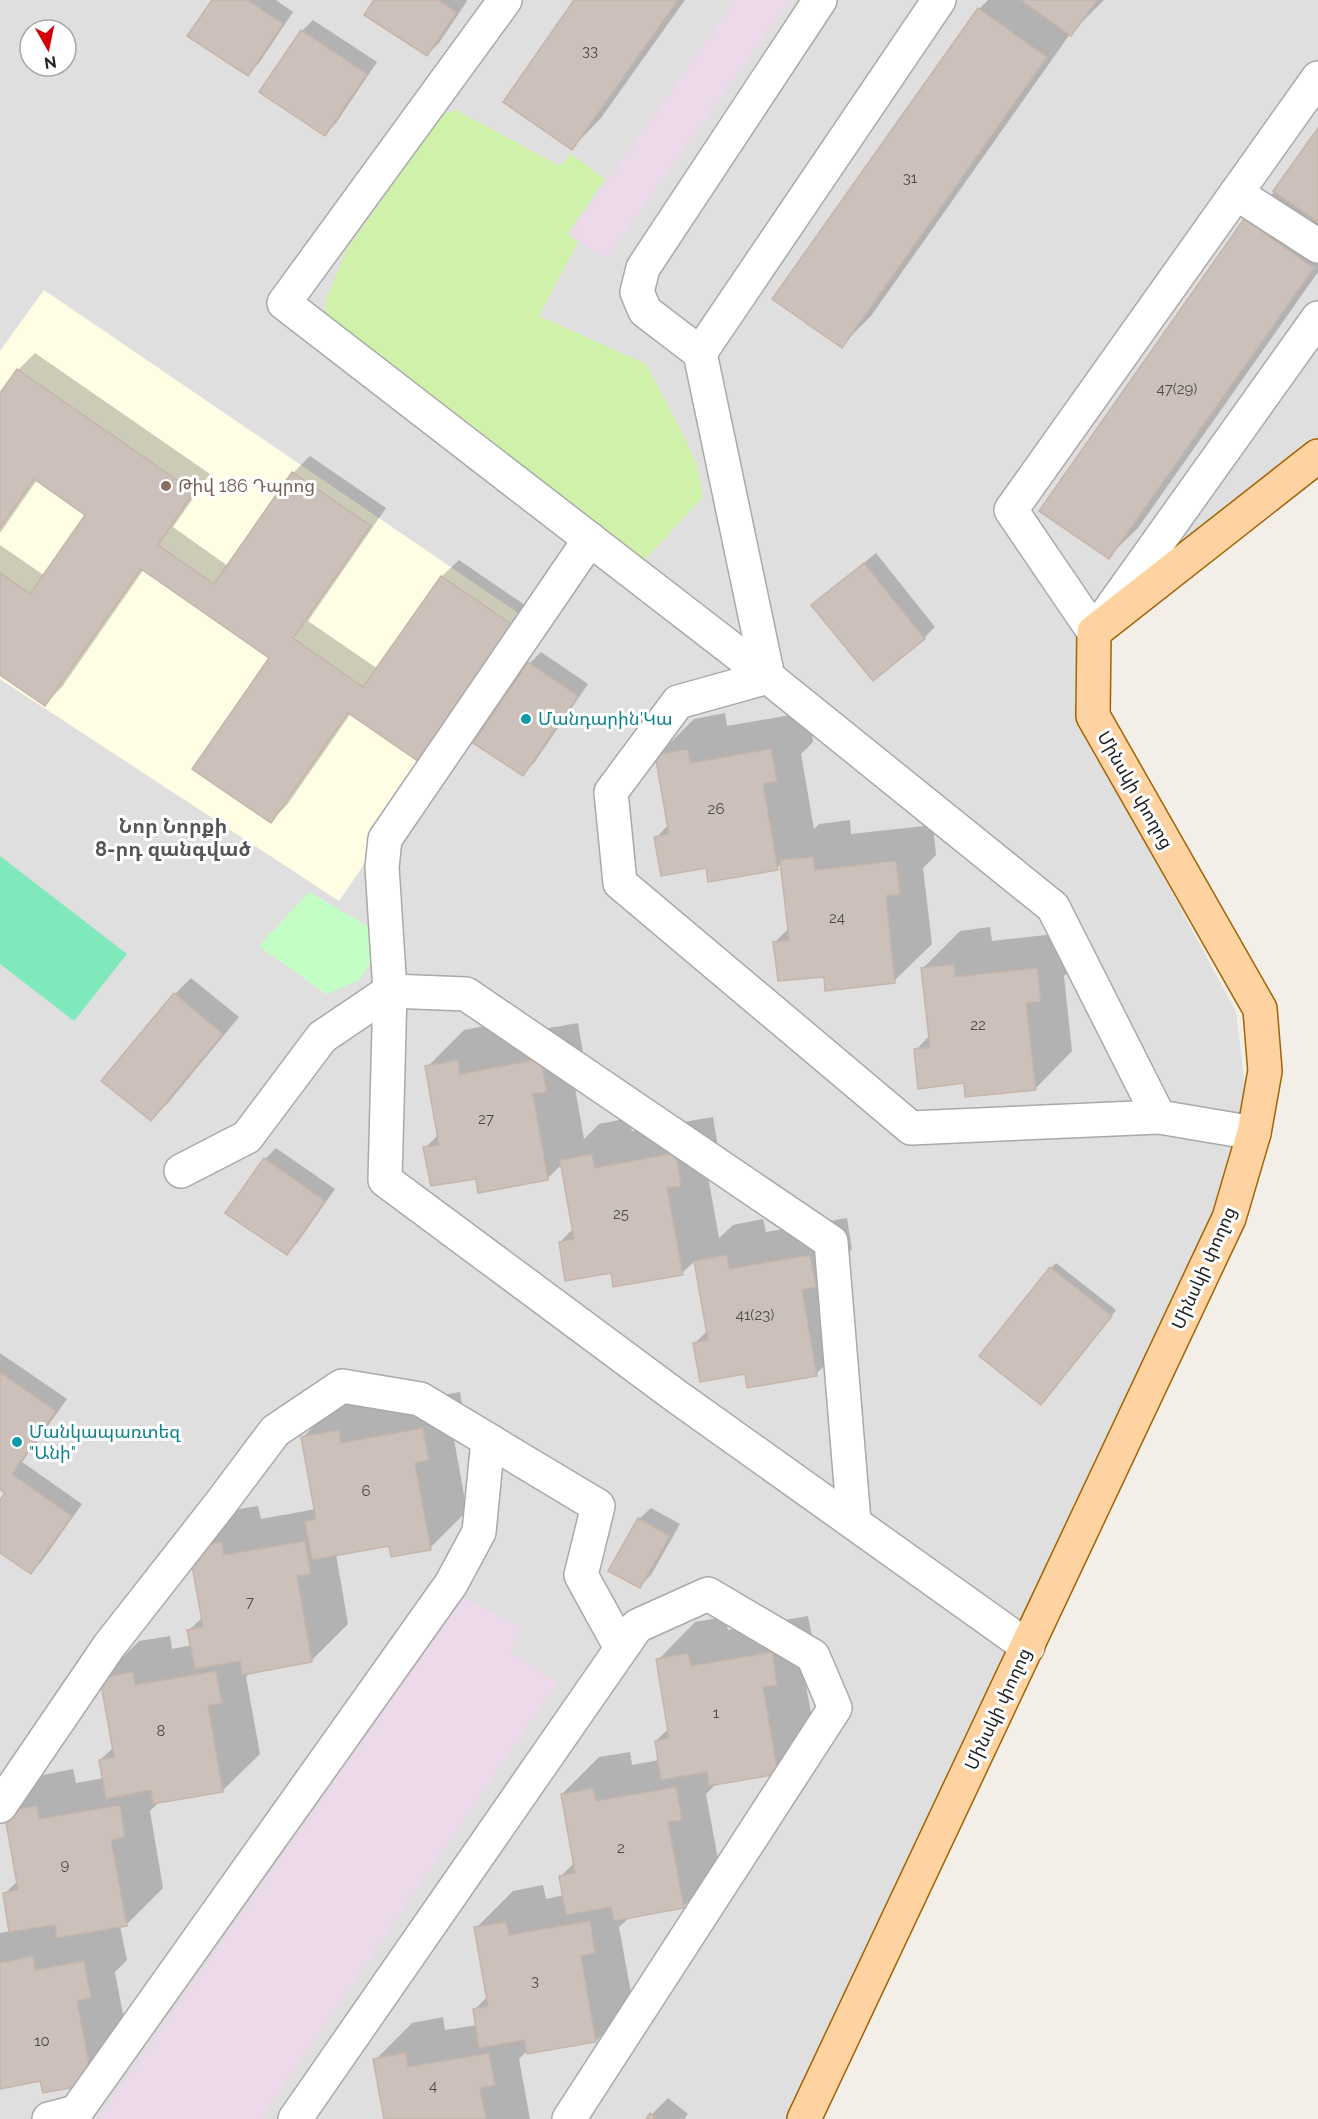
<svg xmlns="http://www.w3.org/2000/svg" width="1318" height="2119" font-family="Raleway,'Noto Sans Armenian',sans-serif">
<rect width="100%" height="100%" fill="#f3efe8"/>
<path fill="#e0dfdf" fill-rule="evenodd" d="M 0,0 L 1318,0 L 1318,444 L 1084,634 L 1076,713 L 1236,1012 L 1247,1103 L 1228,1189 L 788,2119 L 0,2119 ZM 30,30 L 66,30 L 66,66 L 30,66 Z"/>
<g fill="#ecd9ea">
<path d="M 736,0 L 790,0 L 606,259 L 570,234 Z"/>
<path d="M 464,1597 L 521,1628 L 511,1652 L 557,1683 L 261,2119 L 98,2119 Z"/>
</g>
<path fill="#fffee5" d="M 44,290 L 530,621 L 339,901 L 0,679 L 0,351 Z"/>
<path fill="#d0f1aa" d="M 456,110 L 560,166 L 571,154 L 605,179 L 567,234 L 578,242 L 539,316 L 646,364 L 686,440 L 697,466 L 703,497 L 645,560 L 341,334 L 325,314 L 326,300 L 346,251 L 442,114 Z"/>
<path fill="#c3ffc5" d="M 309,892 L 369,927 L 371,963 L 359,980 L 326,994 L 259,946 Z"/>
<path fill="#7fe9bc" d="M 0,856 L 127,954 L 74,1021 L 0,964 Z"/>
<g fill="#0003">
<path d="M 213,0 L 276,0 L 293,12 L 259,63 L 248,74 Z"/>
<path d="M 376,0 L 466,0 L 467,1 L 439,43 L 427,55 Z"/>
<path d="M 576,0 L 685,0 L 601,118 L 572,148 Z"/>
<path d="M 988,0 L 1104,0 L 1070,34 L 871,316 L 841,346 L 979,9 Z"/>
<path d="M 313,20 L 377,62 L 336,123 L 325,134 L 302,31 Z"/>
<path d="M 1318,130 L 1318,272 L 1138,528 L 1108,557 L 1041,510 L 1246,220 L 1275,191 Z"/>
<path d="M 35,353 L 210,474 L 173,527 L 228,566 L 293,473 L 310,456 L 386,508 L 308,621 L 378,669 L 442,576 L 459,560 L 535,612 L 351,713 L 287,805 L 271,821 L 272,657 L 144,569 L 62,687 L 45,704 L 0,673 L 0,545 L 45,576 L 87,514 L 37,480 L 0,533 L 0,396 L 18,370 Z"/>
<path d="M 876,553 L 935,627 L 924,638 L 813,605 Z"/>
<path d="M 541,652 L 588,684 L 534,763 L 522,774 L 475,742 L 530,663 Z"/>
<path d="M 808,712 L 813,742 L 801,754 L 814,829 L 819,824 L 850,820 L 851,834 L 933,825 L 936,855 L 923,868 L 932,944 L 894,981 L 825,975 L 775,942 L 789,928 L 782,863 L 777,868 L 707,867 L 656,838 L 669,824 L 657,756 L 694,719 L 725,713 L 727,726 Z"/>
<path d="M 990,927 L 992,941 L 1073,932 L 1077,963 L 1064,976 L 1072,1051 L 1035,1089 L 965,1082 L 916,1050 L 930,1035 L 923,968 L 960,931 Z"/>
<path d="M 191,978 L 239,1017 L 168,1103 L 151,1119 L 175,994 Z"/>
<path d="M 578,1023 L 583,1053 L 571,1065 L 584,1139 L 599,1124 L 629,1118 L 632,1131 L 713,1117 L 718,1147 L 705,1159 L 719,1238 L 733,1225 L 763,1219 L 766,1232 L 847,1218 L 852,1249 L 840,1261 L 853,1337 L 816,1374 L 746,1373 L 694,1344 L 708,1330 L 696,1260 L 682,1273 L 612,1271 L 560,1242 L 573,1229 L 562,1164 L 547,1179 L 477,1177 L 425,1148 L 439,1134 L 427,1067 L 464,1030 L 495,1024 L 497,1037 Z"/>
<path d="M 276,1148 L 335,1189 L 298,1242 L 287,1253 L 265,1159 Z"/>
<path d="M 1056,1263 L 1116,1310 L 1046,1398 L 1051,1268 Z"/>
<path d="M 0,1353 L 67,1399 L 22,1462 L 82,1504 L 42,1561 L 31,1572 L 0,1551 L 0,1502 L 7,1492 L 0,1488 Z"/>
<path d="M 460,1392 L 465,1421 L 453,1434 L 467,1511 L 430,1548 L 390,1544 L 336,1554 L 348,1624 L 311,1661 L 251,1672 L 246,1677 L 260,1754 L 222,1791 L 159,1802 L 150,1811 L 163,1888 L 126,1925 L 120,1926 L 127,1960 L 115,1972 L 129,2046 L 92,2083 L 42,2079 L 0,2087 L 0,1933 L 11,1931 L 4,1894 L 18,1881 L 6,1812 L 43,1775 L 73,1769 L 76,1783 L 104,1778 L 100,1760 L 114,1747 L 102,1678 L 139,1641 L 170,1636 L 172,1649 L 192,1645 L 189,1630 L 203,1617 L 190,1548 L 228,1511 L 258,1506 L 261,1519 L 316,1509 L 303,1437 L 340,1400 L 378,1407 Z"/>
<path d="M 651,1508 L 680,1524 L 651,1575 L 640,1586 L 639,1519 Z"/>
<path d="M 808,1616 L 814,1646 L 801,1658 L 815,1735 L 778,1772 L 717,1783 L 706,1794 L 720,1870 L 683,1907 L 630,1917 L 619,1927 L 633,2004 L 596,2041 L 528,2050 L 519,2059 L 530,2119 L 385,2119 L 375,2060 L 412,2023 L 443,2017 L 445,2030 L 477,2025 L 474,2010 L 488,1996 L 476,1928 L 513,1891 L 543,1885 L 546,1899 L 564,1895 L 561,1876 L 574,1863 L 562,1794 L 599,1757 L 630,1752 L 632,1765 L 659,1760 L 656,1741 L 669,1728 L 658,1660 L 695,1622 L 725,1617 L 728,1630 Z"/>
<path d="M 668,2098 L 688,2114 L 684,2119 L 647,2119 Z"/>
</g>
<g fill="#cbc1ba" stroke="#c6b4a8" stroke-width="1.5">
<path d="M 212,0 L 248,0 L 283,24 L 248,76 L 187,36 Z"/>
<path d="M 374,0 L 438,0 L 457,12 L 427,56 L 364,15 Z"/>
<path d="M 574,0 L 678,0 L 572,150 L 503,102 Z"/>
<path d="M 1021,0 L 1097,0 L 1071,36 Z"/>
<path d="M 978,8 L 1047,57 L 842,348 L 772,299 Z"/>
<path d="M 301,30 L 367,74 L 325,136 L 259,92 Z"/>
<path d="M 1318,128 L 1318,222 L 1273,191 Z"/>
<path d="M 1244,219 L 1314,268 L 1109,559 L 1039,511 Z"/>
<path d="M 17,369 L 194,492 L 158,545 L 214,584 L 292,472 L 371,526 L 293,638 L 363,687 L 441,576 L 520,630 L 425,766 L 348,713 L 271,823 L 192,769 L 269,658 L 141,569 L 45,706 L 0,675 L 0,573 L 30,594 L 85,515 L 34,479 L 0,528 L 0,393 Z"/>
<path d="M 864,563 L 925,639 L 873,681 L 811,605 Z"/>
<path d="M 528,662 L 578,696 L 523,776 L 473,743 Z"/>
<path d="M 688,749 L 690,763 L 771,749 L 777,781 L 763,784 L 778,870 L 708,882 L 706,868 L 661,876 L 654,837 L 669,834 L 655,755 Z"/>
<path d="M 813,857 L 815,870 L 896,861 L 900,894 L 886,896 L 895,983 L 825,991 L 824,977 L 778,981 L 773,942 L 789,940 L 780,860 Z"/>
<path d="M 954,964 L 955,977 L 1037,968 L 1041,1001 L 1026,1003 L 1036,1090 L 965,1097 L 964,1083 L 918,1089 L 914,1049 L 930,1047 L 921,968 Z"/>
<path d="M 174,993 L 223,1034 L 151,1121 L 101,1081 Z"/>
<path d="M 541,1059 L 547,1092 L 533,1094 L 548,1180 L 478,1193 L 476,1179 L 431,1186 L 423,1147 L 439,1145 L 425,1066 L 458,1060 L 460,1074 Z"/>
<path d="M 676,1153 L 681,1186 L 667,1188 L 683,1275 L 613,1287 L 611,1273 L 565,1281 L 559,1242 L 574,1239 L 560,1160 L 592,1154 L 595,1168 Z"/>
<path d="M 264,1158 L 325,1201 L 287,1255 L 225,1213 Z"/>
<path d="M 727,1255 L 729,1269 L 810,1255 L 816,1287 L 802,1290 L 817,1376 L 747,1388 L 745,1374 L 700,1382 L 693,1343 L 708,1340 L 694,1261 Z"/>
<path d="M 1050,1267 L 1112,1316 L 1041,1405 L 979,1356 Z"/>
<path d="M 0,1372 L 56,1411 L 12,1474 L 72,1516 L 31,1574 L 0,1553 L 0,1500 L 5,1493 L 0,1489 Z"/>
<path d="M 423,1428 L 429,1460 L 415,1463 L 431,1550 L 391,1557 L 389,1546 L 312,1560 L 305,1522 L 316,1519 L 301,1437 L 339,1430 L 341,1443 Z"/>
<path d="M 638,1518 L 670,1536 L 640,1588 L 608,1571 Z"/>
<path d="M 305,1541 L 311,1574 L 297,1576 L 312,1662 L 242,1675 L 240,1661 L 195,1669 L 187,1630 L 203,1627 L 189,1548 L 222,1542 L 224,1555 Z"/>
<path d="M 772,1652 L 777,1685 L 763,1687 L 778,1774 L 709,1786 L 707,1772 L 661,1780 L 655,1741 L 669,1738 L 656,1659 L 688,1653 L 691,1666 Z"/>
<path d="M 216,1671 L 222,1703 L 208,1706 L 223,1792 L 153,1804 L 151,1790 L 106,1799 L 99,1760 L 114,1757 L 100,1678 L 133,1672 L 135,1685 Z"/>
<path d="M 676,1787 L 682,1820 L 668,1822 L 684,1908 L 614,1921 L 611,1907 L 566,1915 L 559,1876 L 575,1873 L 561,1794 L 593,1788 L 596,1801 Z"/>
<path d="M 120,1805 L 125,1837 L 111,1840 L 127,1926 L 57,1938 L 55,1925 L 9,1932 L 3,1893 L 18,1890 L 4,1811 L 37,1806 L 39,1819 Z"/>
<path d="M 590,1921 L 595,1953 L 581,1956 L 596,2042 L 527,2054 L 525,2040 L 479,2048 L 473,2009 L 488,2006 L 474,1927 L 506,1922 L 509,1935 Z"/>
<path d="M 33,1956 L 35,1970 L 84,1961 L 91,1998 L 77,2001 L 93,2084 L 43,2093 L 40,2081 L 0,2089 L 0,1963 Z"/>
<path d="M 406,2053 L 408,2067 L 489,2053 L 495,2085 L 480,2088 L 486,2119 L 384,2119 L 373,2059 Z"/>
<path d="M 650,2113 L 657,2119 L 646,2119 Z"/>
</g>
<g fill="none" stroke-linecap="round" stroke-linejoin="round">
<defs>
<g id="minor">
<path d="M 505,0 L 284,303 L 768,677 L 1053,907 L 1159,1117 L 1254,1133"/>
<path d="M 1318,78 L 1011,510 L 1094,632 L 1318,318"/>
<path d="M 1236,193 L 1318,246"/>
<path d="M 700,353 L 645,311 L 637,292 L 643,268 L 820,0"/>
<path d="M 590,539 L 385,839 L 382,867 L 390,991 L 385,1180 L 676,1396 L 1028,1647"/>
<path d="M 768,677 L 678,702 L 611,792 L 620,883 L 911,1128 L 1159,1117"/>
<path d="M 768,677 L 700,353 L 939,0"/>
<path d="M 181,1171 L 247,1137 L 322,1037 L 390,991 L 466,994 L 831,1242 L 854,1522"/>
<path d="M 0,1806 L 109,1646 L 221,1503 L 275,1431 L 342,1386 L 420,1399 L 598,1506 L 581,1575 L 621,1648"/>
<path d="M 49,2119 L 76,2112 L 451,1584 L 479,1532 L 488,1440"/>
<path d="M 295,2119 L 637,1626 L 708,1594 L 813,1656 L 835,1708 L 569,2119"/>
</g>
<path id="major" d="M 804,2119 L 1229,1218 L 1254,1133 L 1265,1071 L 1260,1009 L 1093,716 L 1094,632 L 1318,456"/>
</defs>
<use href="#minor" stroke="#a9a9a9" stroke-width="36"/>
<use href="#major" stroke="#a06400" stroke-width="36"/>
<use href="#minor" stroke="#fff" stroke-width="33"/>
<use href="#major" stroke="#ffd2a1" stroke-width="33"/>
</g>
<circle fill="#8d6e63" stroke="#fff" stroke-width="2" cx="166" cy="486" r="6"/>
<g fill="#0f9aa8" stroke="#fff" stroke-width="2">
<circle cx="526" cy="719" r="6"/>
<circle cx="17" cy="1442" r="6"/>
</g>
<g text-anchor="middle" stroke-width="6" stroke-linejoin="round" paint-order="stroke">
<g font-size="15" fill="#4c4a48">
<text x="590" y="56">33</text>
<text x="910" y="183">31</text>
<text x="1177" y="394">47(29)</text>
<text x="716" y="814">26</text>
<text x="837" y="923">24</text>
<text x="978" y="1030">22</text>
<text x="486" y="1124">27</text>
<text x="621" y="1219">25</text>
<text x="755" y="1320">41(23)</text>
<text x="366" y="1496">6</text>
<text x="250" y="1607">7</text>
<text x="716" y="1718">1</text>
<text x="161" y="1736">8</text>
<text x="621" y="1853">2</text>
<text x="65" y="1870">9</text>
<text x="535" y="1986">3</text>
<text x="42" y="2046">10</text>
<text x="433" y="2091">4</text>
</g>
<g font-size="18" fill="#785e54" stroke="#fff" text-anchor="start">
<text x="178" y="492">Թիվ 186 Դպրոց</text>
</g>
<g font-size="18" fill="#0d838f" stroke="#fff" text-anchor="start">
<text x="538" y="725">Մանդարին'Կա</text>
<text x="29" y="1438">Մանկապառտեզ<tspan x="29" dy="21">"Անի"</tspan></text>
</g>
<g font-size="18" fill="#222" stroke="#fff">
<text transform="translate(1135 790) rotate(60)" y="6">Մինսկի փողոց</text>
<text transform="translate(1204 1268) rotate(-66)" y="6">Մինսկի փողոց</text>
<text transform="translate(998 1709) rotate(-65)" y="6">Մինսկի փողոց</text>
</g>
<g font-size="20" font-weight="bold" fill="#555" stroke="#fff">
<text x="173" y="833">Նոր Նորքի<tspan x="173" dy="23">8-րդ զանգված</tspan></text>
</g>
</g>
<g transform="translate(48 48) rotate(171)"><circle r="28" fill="#ffffff" stroke="#a7a7a7" stroke-width="1.5"/>
<path d="M0-4.5L10 22L0 15L-10 22Z" fill="#d40009"/>
<text y="-9" font-size="16" font-weight="bold" text-anchor="middle" fill="#222222">N</text>
</g>
</svg>
